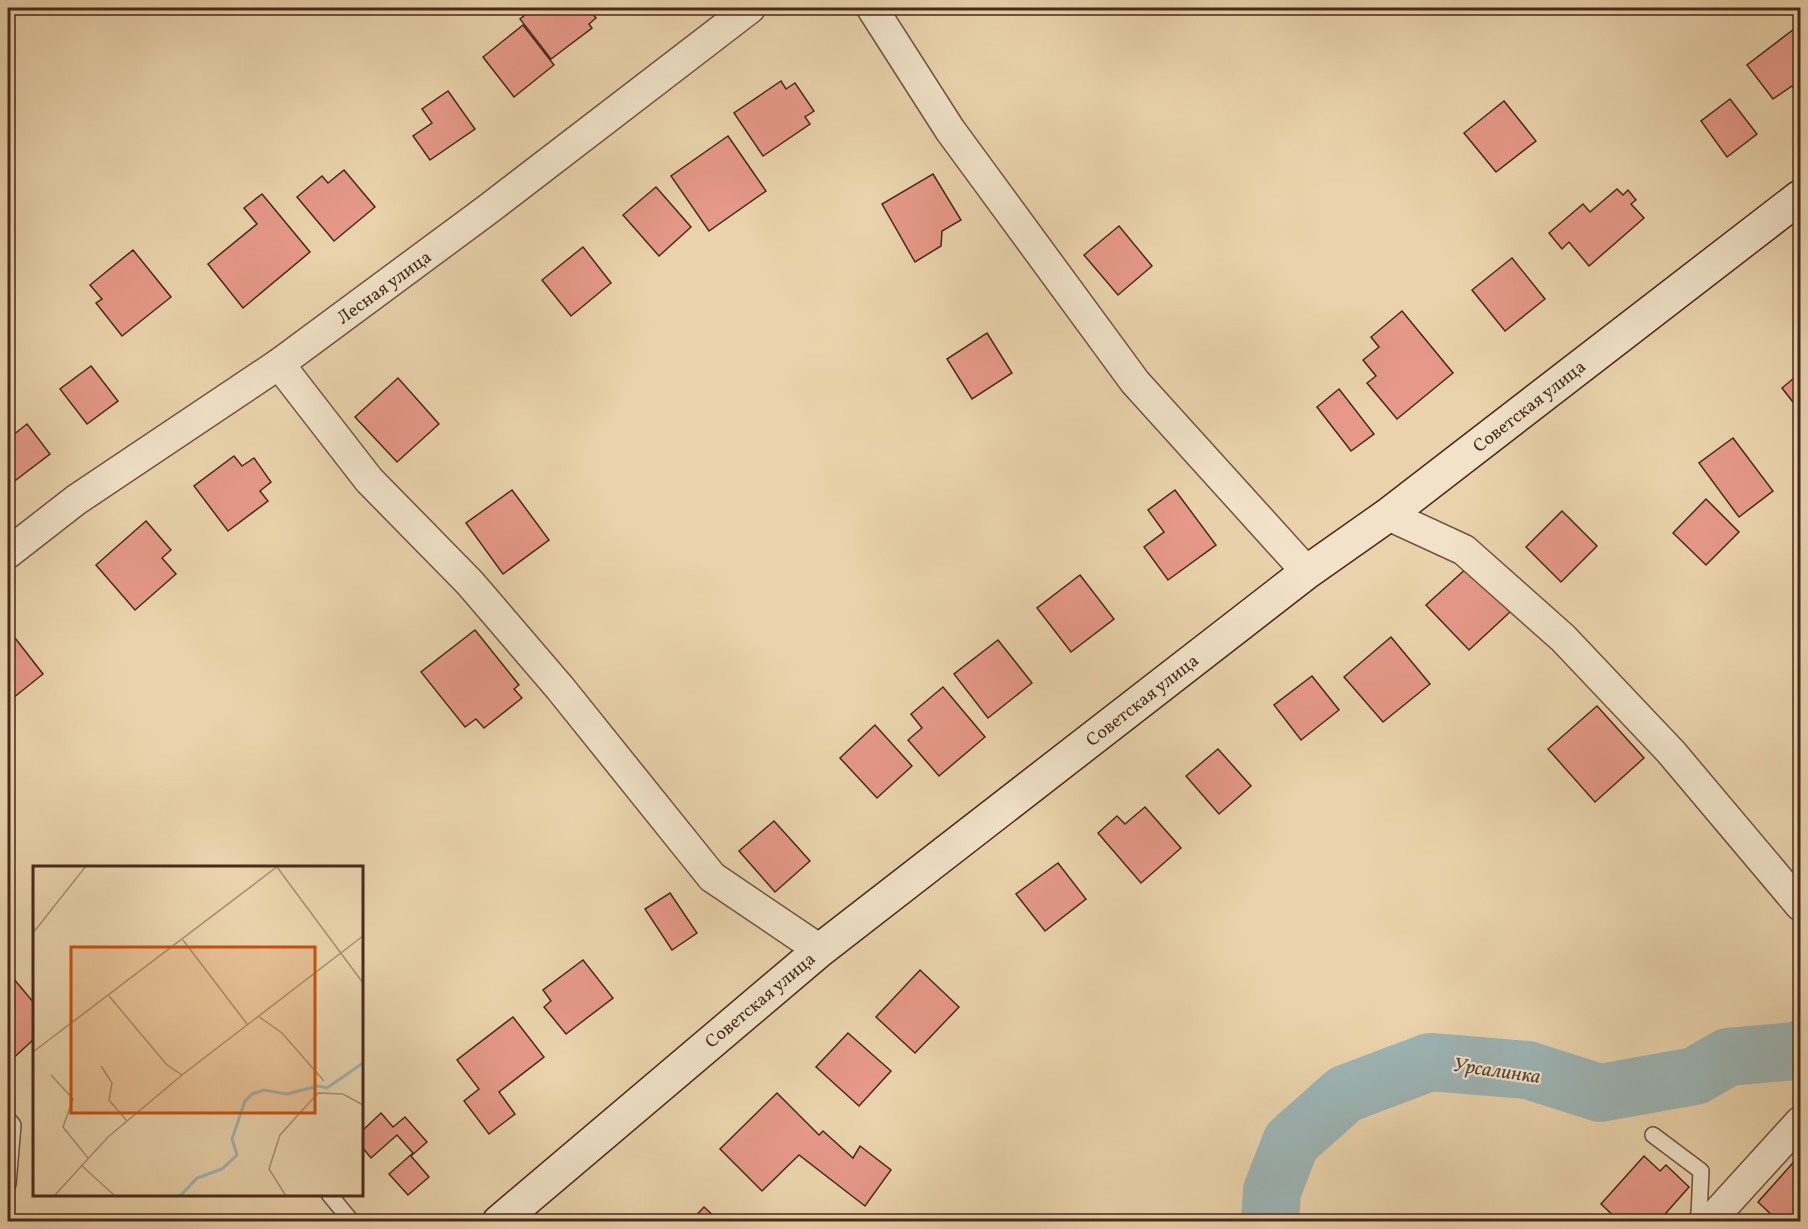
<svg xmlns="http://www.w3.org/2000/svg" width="1808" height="1229" font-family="Vollkorn,serif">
<rect width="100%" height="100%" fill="#ead3ac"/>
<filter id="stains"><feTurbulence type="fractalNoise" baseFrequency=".00333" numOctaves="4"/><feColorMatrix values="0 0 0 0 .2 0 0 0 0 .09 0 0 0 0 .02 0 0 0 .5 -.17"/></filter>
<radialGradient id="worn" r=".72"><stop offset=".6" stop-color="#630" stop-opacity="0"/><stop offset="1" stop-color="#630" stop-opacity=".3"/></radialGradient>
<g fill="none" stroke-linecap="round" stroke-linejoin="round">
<path stroke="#9db5b5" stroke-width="58" d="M 1270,1222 L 1272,1191 L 1291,1142 L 1345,1094 L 1430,1062 L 1528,1070 L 1600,1093 L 1695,1076 L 1728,1057 L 1796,1051 L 1800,1049"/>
</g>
<g fill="#e69989" stroke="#482a1a" stroke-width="1.5">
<path d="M 534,8 L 588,8 L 596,18 L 589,24 L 592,28 L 551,59 L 520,19 Z"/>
<path d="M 523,25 L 554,65 L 514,97 L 483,57 Z"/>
<path d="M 1798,26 L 1800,29 L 1800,96 L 1792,86 L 1773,99 L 1747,65 Z"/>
<path d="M 781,81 L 786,89 L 795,83 L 814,111 L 805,117 L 810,124 L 763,156 L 734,113 Z"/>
<path d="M 448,91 L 475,129 L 430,160 L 413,136 L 432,123 L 422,109 Z"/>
<path d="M 1730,99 L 1757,134 L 1727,157 L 1701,121 Z"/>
<path d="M 1504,101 L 1536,141 L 1496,172 L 1464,133 Z"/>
<path d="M 728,136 L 766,191 L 709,231 L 671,176 Z"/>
<path d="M 344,170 L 375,207 L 334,241 L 297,197 L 322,176 L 328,183 Z"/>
<path d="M 933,174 L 961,220 L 942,231 L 941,246 L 915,262 L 882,204 Z"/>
<path d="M 656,187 L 691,227 L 659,256 L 623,215 Z"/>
<path d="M 1617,189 L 1623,195 L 1628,190 L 1636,200 L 1631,204 L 1644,218 L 1589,266 L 1569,242 L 1562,249 L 1549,233 L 1583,204 L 1590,212 Z"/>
<path d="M 262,194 L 310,252 L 243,308 L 208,264 L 257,224 L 244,208 Z"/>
<path d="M 1119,226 L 1152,266 L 1118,295 L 1084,255 Z"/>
<path d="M 583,247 L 611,283 L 571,316 L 542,280 Z"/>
<path d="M 133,250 L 171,297 L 122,336 L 96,303 L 102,299 L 90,285 Z"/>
<path d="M 1512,258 L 1545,299 L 1505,331 L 1472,290 Z"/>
<path d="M 1402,311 L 1453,373 L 1397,419 L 1367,383 L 1376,376 L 1363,360 L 1379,347 L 1371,337 Z"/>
<path d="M 987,333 L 1012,373 L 972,399 L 947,359 Z"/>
<path d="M 91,366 L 118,401 L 87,424 L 60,389 Z"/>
<path d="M 1800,373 L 1800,411 L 1782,388 Z"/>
<path d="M 398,378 L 439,424 L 397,462 L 355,417 Z"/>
<path d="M 1339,389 L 1374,434 L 1351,451 L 1317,407 Z"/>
<path d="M 27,424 L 50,454 L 8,486 L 8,439 Z"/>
<path d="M 1733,438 L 1773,491 L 1739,517 L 1699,463 Z"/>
<path d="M 234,456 L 242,466 L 254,458 L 271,482 L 260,491 L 268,501 L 228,531 L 194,486 Z"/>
<path d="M 512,490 L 549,540 L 503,574 L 466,523 Z"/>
<path d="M 1175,490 L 1216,545 L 1168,580 L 1144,547 L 1164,532 L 1148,510 Z"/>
<path d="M 1706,499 L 1739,532 L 1706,565 L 1673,533 Z"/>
<path d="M 1562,511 L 1597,546 L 1561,582 L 1526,547 Z"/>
<path d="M 146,521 L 171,550 L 162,558 L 176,574 L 135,610 L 96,565 Z"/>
<path d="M 1468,567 L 1510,612 L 1469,650 L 1426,605 Z"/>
<path d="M 1080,575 L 1114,619 L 1071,652 L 1037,608 Z"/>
<path d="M 8,629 L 43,674 L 8,702 Z"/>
<path d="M 475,630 L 519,685 L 514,689 L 522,698 L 484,728 L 476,719 L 465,727 L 421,672 Z"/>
<path d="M 1391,637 L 1430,684 L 1383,722 L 1344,677 Z"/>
<path d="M 998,640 L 1032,683 L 988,718 L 954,674 Z"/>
<path d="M 1312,676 L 1339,710 L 1301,740 L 1274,705 Z"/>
<path d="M 943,687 L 985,737 L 939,776 L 908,740 L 922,728 L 911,714 Z"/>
<path d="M 1597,706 L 1644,758 L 1595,802 L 1548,749 Z"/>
<path d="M 875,725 L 912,766 L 877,798 L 840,758 Z"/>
<path d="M 1218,749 L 1251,786 L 1219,814 L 1186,776 Z"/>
<path d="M 1145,807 L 1181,848 L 1141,883 L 1098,833 L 1117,816 L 1125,824 Z"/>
<path d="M 774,821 L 810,861 L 775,892 L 739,851 Z"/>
<path d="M 1058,863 L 1086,899 L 1045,931 L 1016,894 Z"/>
<path d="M 670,893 L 697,933 L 672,950 L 645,909 Z"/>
<path d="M 583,960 L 613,998 L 566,1034 L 544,1007 L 551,1001 L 543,990 Z"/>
<path d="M 920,970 L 959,1007 L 915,1053 L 876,1017 Z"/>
<path d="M 13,978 L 34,1003 L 34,1039 L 8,1063 L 8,983 Z"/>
<path d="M 513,1017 L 544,1057 L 499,1092 L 515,1114 L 489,1134 L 464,1101 L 479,1089 L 457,1060 Z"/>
<path d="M 848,1033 L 891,1071 L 859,1106 L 816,1067 Z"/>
<path d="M 777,1093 L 819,1135 L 823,1131 L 853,1158 L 860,1146 L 891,1170 L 865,1206 L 799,1155 L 762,1191 L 720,1149 Z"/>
<path d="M 381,1113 L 393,1127 L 405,1117 L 427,1142 L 411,1156 L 429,1177 L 408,1195 L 389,1174 L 413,1153 L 397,1135 L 371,1158 L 362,1147 L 362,1131 Z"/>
<path d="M 1800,1155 L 1800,1222 L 1779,1222 L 1758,1202 Z"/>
<path d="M 1644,1156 L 1660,1171 L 1666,1165 L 1689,1187 L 1658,1222 L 1620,1222 L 1601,1204 Z"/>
<path d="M 704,1207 L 720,1222 L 690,1222 Z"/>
</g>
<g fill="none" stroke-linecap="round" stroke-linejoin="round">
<defs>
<g id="lane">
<path d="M 8,1119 L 13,1125 L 8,1184"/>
<path d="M 1653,1135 L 1701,1171 L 1699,1214 L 1695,1222"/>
<path d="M 329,1194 L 352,1222"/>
</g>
<g id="street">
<path d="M 872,8 L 950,130 L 1135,382 L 1307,572"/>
<path d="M 279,364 L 369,480 L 470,583 L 560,688 L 712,877 L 820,950"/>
<path d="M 1388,515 L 1464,550 L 1563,638 L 1671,752 L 1800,905"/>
<path d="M 8,553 L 76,500 L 279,364 L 487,210 L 750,8"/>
<path d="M 1709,1222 L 1800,1122"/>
</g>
<path id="secondary" d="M 499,1222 L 820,950 L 1307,572 L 1388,515 L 1800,197"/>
</defs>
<use href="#lane" stroke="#70543e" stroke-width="18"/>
<use href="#street" stroke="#70543e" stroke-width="33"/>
<use href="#secondary" stroke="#482a1a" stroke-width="36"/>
<use href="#lane" stroke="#f1e2c9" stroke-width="15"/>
<use href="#street" stroke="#f1e2c9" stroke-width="30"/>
<use href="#secondary" stroke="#f1e2c9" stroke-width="33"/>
</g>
<g text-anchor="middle" stroke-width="4.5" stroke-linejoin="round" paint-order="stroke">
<g font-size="18" fill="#482a1a" stroke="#f1e2c9">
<text transform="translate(384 287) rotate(-36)" y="6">Лесная улица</text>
<text transform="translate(1529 406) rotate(-38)" y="6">Советская улица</text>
<text transform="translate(1142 700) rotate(-38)" y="6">Советская улица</text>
<text transform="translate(760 1000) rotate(-40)" y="6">Советская улица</text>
</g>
<g font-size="20" font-style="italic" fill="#594639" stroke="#f1e2c9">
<text transform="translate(1497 1070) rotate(8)" y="7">Урсалинка</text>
</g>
</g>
<g transform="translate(33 866)">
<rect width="330" height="330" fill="#ead3ac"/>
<path fill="none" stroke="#9db5b5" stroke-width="3" d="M 147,330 L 164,312 L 189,303 L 204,289 L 199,273 L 212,235 L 219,228 L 231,224 L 254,228 L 285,220 L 294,222 L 330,197"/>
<path fill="none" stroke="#a98f72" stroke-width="1.5" d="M 244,1 L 330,117M 0,67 L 53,0M 150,74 L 214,158M 76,130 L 134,199 L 149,209M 225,150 L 249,167 L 291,215M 0,186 L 245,0M 68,200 L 79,217 L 76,234 L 94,255M 18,209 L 40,233 L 30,261 L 55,292M 48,299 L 82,330M 21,330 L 75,271 L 149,209 L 330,70M 253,330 L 236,303 L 247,269 L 285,227 L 310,228 L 330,239"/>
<path fill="#c8500f" fill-opacity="0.15" stroke="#c8500f" stroke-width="3" d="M 38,81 L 282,81 L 282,247 L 38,247 Z"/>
<rect width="330" height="330" fill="none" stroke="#482a1a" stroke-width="3"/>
</g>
<rect width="1808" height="1229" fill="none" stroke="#ead3ac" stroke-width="30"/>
<rect x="9" y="9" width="1790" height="1211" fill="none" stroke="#482a1a" stroke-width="3"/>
<rect x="15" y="15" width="1778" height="1199" fill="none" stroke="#482a1a" stroke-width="1.5"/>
<rect width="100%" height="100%" filter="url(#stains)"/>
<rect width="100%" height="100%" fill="url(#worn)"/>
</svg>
